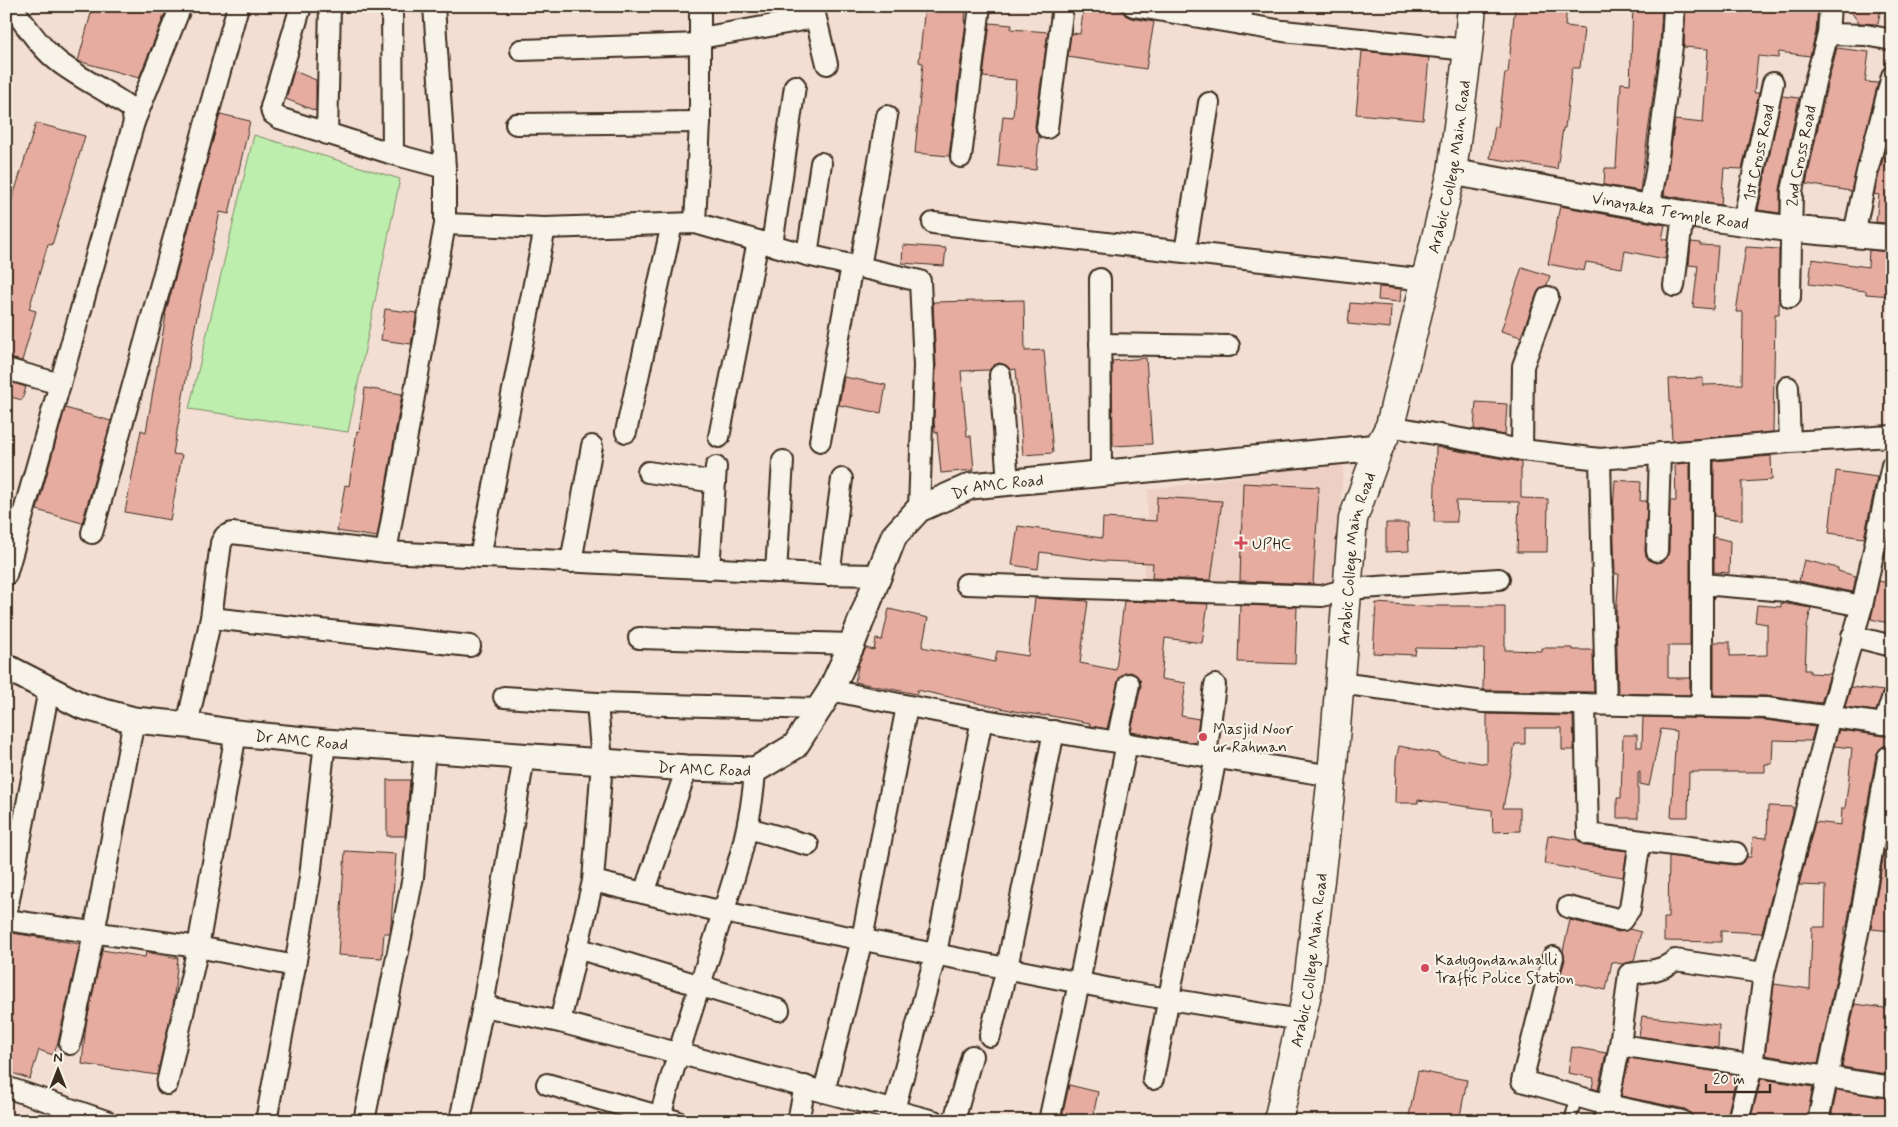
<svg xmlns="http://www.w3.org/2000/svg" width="1898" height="1127" font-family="Mynerve,sans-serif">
<rect width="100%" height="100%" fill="#f2ded2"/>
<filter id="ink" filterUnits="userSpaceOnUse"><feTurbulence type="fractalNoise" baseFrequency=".02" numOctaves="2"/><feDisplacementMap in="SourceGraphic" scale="10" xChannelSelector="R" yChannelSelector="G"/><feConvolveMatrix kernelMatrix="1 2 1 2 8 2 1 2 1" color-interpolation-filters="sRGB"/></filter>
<g filter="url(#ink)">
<path fill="#eecfc3" d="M 1344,461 L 1331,608 L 1143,597 L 1148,490 Z"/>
<path fill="#bdeead" stroke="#7c8c66" d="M 254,135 L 400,179 L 348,432 L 189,409 Z"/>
<g fill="#e6aca0" stroke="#3b2a1e">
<path d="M 93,6 L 168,6 L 139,78 L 78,61 Z"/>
<path d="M 925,6 L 966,6 L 965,21 L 966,21 L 949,156 L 915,153 L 923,63 L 919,62 Z"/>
<path d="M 1084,6 L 1097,6 L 1122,10 L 1125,15 L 1131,18 L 1154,22 L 1146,69 L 1068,57 L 1071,33 L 1080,34 Z"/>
<path d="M 1515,6 L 1567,6 L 1565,26 L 1584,28 L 1580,68 L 1572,68 L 1565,128 L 1563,128 L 1557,169 L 1490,158 L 1495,126 L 1498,127 L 1505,73 L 1508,73 Z"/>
<path d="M 1633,6 L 1662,6 L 1660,45 L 1640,191 L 1604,185 L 1605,168 L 1616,168 L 1621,83 L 1630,84 Z"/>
<path d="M 1686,6 L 1818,6 L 1816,32 L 1810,56 L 1779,52 L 1778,58 L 1758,56 L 1754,93 L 1759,93 L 1742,169 L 1724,168 L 1721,205 L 1664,195 L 1675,120 L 1703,123 L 1708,49 L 1684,47 Z"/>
<path d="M 1847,6 L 1881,6 L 1878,24 L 1859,23 Z"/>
<path d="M 990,23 L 1012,25 L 1011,29 L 1048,32 L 1035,126 L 1036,132 L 1039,137 L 1036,170 L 998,166 L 1003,116 L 1013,117 L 1016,80 L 983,77 Z"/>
<path d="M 1837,48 L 1869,52 L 1865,82 L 1878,83 L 1851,191 L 1806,184 L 1827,85 Z"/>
<path d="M 1362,51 L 1429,58 L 1423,120 L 1356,114 Z"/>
<path d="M 294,71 L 316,80 L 316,111 L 286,99 Z"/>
<path d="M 1782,96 L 1799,98 L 1780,189 L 1780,213 L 1758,210 Z"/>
<path d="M 220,114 L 250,121 L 229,214 L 220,212 L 196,321 L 173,454 L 182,455 L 170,520 L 125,512 L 141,430 L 146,432 L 166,315 L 165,315 Z"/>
<path d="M 36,123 L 85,136 L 52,245 L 48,244 L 29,309 L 36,311 L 22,361 L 6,357 L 6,202 L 11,203 Z"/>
<path d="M 1892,124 L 1892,224 L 1876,222 L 1879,195 L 1874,194 Z"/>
<path d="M 1560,206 L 1665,225 L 1662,239 L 1668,240 L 1665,259 L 1625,251 L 1622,268 L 1586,262 L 1584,271 L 1548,264 Z"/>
<path d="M 1691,242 L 1700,243 L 1700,245 L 1718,246 L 1713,309 L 1693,307 L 1698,266 L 1689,265 Z"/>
<path d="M 903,245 L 946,248 L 944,266 L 902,263 Z"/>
<path d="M 1746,247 L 1779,249 L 1779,314 L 1775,314 L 1773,432 L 1672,441 L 1669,379 L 1703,378 L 1703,385 L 1742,384 L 1743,312 L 1736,312 Z"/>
<path d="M 1869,250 L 1892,252 L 1892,296 L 1866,294 L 1866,291 L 1809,284 L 1812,259 L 1868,267 Z"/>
<path d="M 1522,267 L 1550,276 L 1547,285 L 1541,288 L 1537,293 L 1521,337 L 1501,331 Z"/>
<path d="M 1379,287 L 1401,289 L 1400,302 L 1378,300 Z"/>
<path d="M 1024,300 L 1025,351 L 1044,350 L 1053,453 L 1023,455 L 1016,369 L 1010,370 L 1006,365 L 999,363 L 993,366 L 989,370 L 961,371 L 967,436 L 971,436 L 974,470 L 941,473 L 937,432 L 935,433 L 934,420 L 936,366 L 933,302 Z"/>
<path d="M 1350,303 L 1391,306 L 1390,328 L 1348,324 Z"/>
<path d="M 385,309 L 417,313 L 411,344 L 381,340 Z"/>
<path d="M 1146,358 L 1152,444 L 1113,446 L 1112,361 Z"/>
<path d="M 844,377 L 886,385 L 881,413 L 839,405 Z"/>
<path d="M 6,381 L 26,387 L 22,400 L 11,397 L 11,398 L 6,397 Z"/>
<path d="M 365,388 L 402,394 L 377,537 L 337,531 L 345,485 L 349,486 L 357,431 L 359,432 Z"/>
<path d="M 1476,402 L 1507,404 L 1505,435 L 1474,429 Z"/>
<path d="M 65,408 L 111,421 L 82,523 L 37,510 Z"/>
<path d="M 1436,447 L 1521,462 L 1521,498 L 1548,499 L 1547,552 L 1517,552 L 1519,502 L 1456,501 L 1457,522 L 1434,522 Z"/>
<path d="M 1771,456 L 1772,480 L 1742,482 L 1742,520 L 1714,516 L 1714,461 Z"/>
<path d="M 1690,463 L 1690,646 L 1668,646 L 1668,678 L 1690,678 L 1690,695 L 1618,693 L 1616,617 L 1619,574 L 1615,574 L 1613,511 L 1615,480 L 1641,482 L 1640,501 L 1647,501 L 1645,551 L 1646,556 L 1650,561 L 1657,563 L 1662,562 L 1667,558 L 1669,551 L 1670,501 L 1676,501 L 1675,464 Z"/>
<path d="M 1836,471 L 1877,477 L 1864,538 L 1829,533 Z"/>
<path d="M 1243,483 L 1319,487 L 1313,584 L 1240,581 Z"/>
<path d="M 1157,497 L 1222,501 L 1211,580 L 1152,578 L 1153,563 L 1104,561 L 1040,552 L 1038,569 L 1012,565 L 1018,526 L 1102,538 L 1103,518 L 1156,521 Z"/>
<path d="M 1386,523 L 1408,523 L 1409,551 L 1386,552 Z"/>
<path d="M 1714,537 L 1730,541 L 1729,573 L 1714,572 Z"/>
<path d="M 1804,560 L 1838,568 L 1838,571 L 1856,576 L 1853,592 L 1799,581 Z"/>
<path d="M 1879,581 L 1892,584 L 1892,624 L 1871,619 Z"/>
<path d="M 1035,598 L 1088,601 L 1080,663 L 1116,670 L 1124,601 L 1208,604 L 1202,643 L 1165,638 L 1161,679 L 1186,683 L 1181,716 L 1199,719 L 1196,743 L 1131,732 L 1141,686 L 1140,680 L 1137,676 L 1131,672 L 1125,673 L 1121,676 L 1118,681 L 1107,729 L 1089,726 L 1090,723 L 1046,715 L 1046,716 L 1019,712 L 917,690 L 917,694 L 855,682 L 859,662 L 866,648 L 874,650 L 876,639 L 882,640 L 889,609 L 928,618 L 922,647 L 995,662 L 997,651 L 1028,656 Z"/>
<path d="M 1376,603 L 1423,606 L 1505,606 L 1505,650 L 1542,651 L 1542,648 L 1573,648 L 1573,650 L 1593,650 L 1594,692 L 1483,690 L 1484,649 L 1416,648 L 1415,655 L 1373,653 Z"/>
<path d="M 1781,603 L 1811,608 L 1807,627 L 1805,670 L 1810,670 L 1810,673 L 1830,674 L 1821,703 L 1766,696 L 1714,695 L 1714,642 L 1730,642 L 1730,656 L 1767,655 L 1767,624 L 1755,622 L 1757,605 L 1781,607 Z"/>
<path d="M 1240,605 L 1297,607 L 1295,664 L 1238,662 Z"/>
<path d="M 1851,687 L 1884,691 L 1876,711 L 1845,707 Z"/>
<path d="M 1487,714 L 1573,716 L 1574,750 L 1562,750 L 1562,728 L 1525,728 L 1525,744 L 1515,744 L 1503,808 L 1520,808 L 1520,831 L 1493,832 L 1492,810 L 1418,800 L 1418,803 L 1395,803 L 1396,760 L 1399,746 L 1439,754 L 1439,756 L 1487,764 Z"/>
<path d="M 1643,717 L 1765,720 L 1815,727 L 1811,741 L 1773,740 L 1772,764 L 1765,764 L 1765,772 L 1689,772 L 1688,817 L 1671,817 L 1676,731 L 1661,729 L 1649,786 L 1640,784 L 1640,772 L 1638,772 L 1638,818 L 1617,818 L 1617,798 L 1621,798 L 1623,735 L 1637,735 L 1637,747 L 1642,747 Z"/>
<path d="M 1839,730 L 1892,737 L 1892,746 L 1883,746 L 1879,750 L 1876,755 L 1847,926 L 1845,927 L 1845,936 L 1818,1064 L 1765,1055 L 1774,984 L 1810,989 L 1812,927 L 1825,927 L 1826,886 L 1799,885 L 1815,822 L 1841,825 L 1842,808 L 1845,808 L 1848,786 L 1852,748 L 1834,746 Z"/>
<path d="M 387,780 L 410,780 L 405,836 L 387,836 Z"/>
<path d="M 1768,806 L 1793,807 L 1793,813 L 1762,933 L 1721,931 L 1721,942 L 1664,941 L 1664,918 L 1668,918 L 1669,856 L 1734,865 L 1741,864 L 1747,857 L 1751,857 L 1753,837 L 1767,838 Z"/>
<path d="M 1892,806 L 1892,931 L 1871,929 Z"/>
<path d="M 1548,835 L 1578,840 L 1586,846 L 1627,851 L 1623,877 L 1544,864 Z"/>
<path d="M 345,851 L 396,854 L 391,924 L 390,933 L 384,933 L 382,958 L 338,955 Z"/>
<path d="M 1570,920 L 1619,932 L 1629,929 L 1641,932 L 1634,961 L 1622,964 L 1612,962 L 1606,990 L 1559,980 L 1565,960 L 1563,951 Z"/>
<path d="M 6,932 L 80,944 L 58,1042 L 53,1055 L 39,1050 L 30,1079 L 6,1071 Z"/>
<path d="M 102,950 L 145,957 L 146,952 L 178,958 L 173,1005 L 157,1075 L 82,1064 L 86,1024 Z"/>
<path d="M 1855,1004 L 1892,1009 L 1892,1075 L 1842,1067 Z"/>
<path d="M 1642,1016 L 1719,1025 L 1718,1048 L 1639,1036 Z"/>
<path d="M 1572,1047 L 1606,1053 L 1598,1090 L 1592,1088 L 1594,1078 L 1568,1073 Z"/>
<path d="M 1629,1058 L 1737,1075 L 1726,1121 L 1694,1121 L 1690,1113 L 1685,1109 L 1621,1096 Z"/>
<path d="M 1418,1071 L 1467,1080 L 1459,1121 L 1408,1121 Z"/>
<path d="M 1761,1079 L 1813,1087 L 1806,1121 L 1750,1121 Z"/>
<path d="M 1069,1085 L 1098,1092 L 1092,1121 L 1061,1121 Z"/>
<path d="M 1837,1090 L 1892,1099 L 1892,1121 L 1830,1121 Z"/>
</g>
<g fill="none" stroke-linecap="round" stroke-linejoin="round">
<defs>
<path id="service" d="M 1570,1121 L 1574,1106"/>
<g id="minor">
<path d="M 301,6 L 271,107 L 272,113 L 279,118 L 393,154 L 445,168 L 445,224 L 386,552"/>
<path d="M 392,6 L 393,154"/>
<path d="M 434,6 L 445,168"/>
<path d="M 813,6 L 827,64"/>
<path d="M 1133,6 L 1283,31 L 1468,50"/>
<path d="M 1240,24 L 1243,6"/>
<path d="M 1828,34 L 1830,6"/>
<path d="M 700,38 L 815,18"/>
<path d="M 521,50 L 700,44"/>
<path d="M 134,122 L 181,6"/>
<path d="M 516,124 L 700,122"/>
<path d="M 1047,128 L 1063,6"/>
<path d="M 327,134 L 330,6"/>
<path d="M 961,157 L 980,6"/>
<path d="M 1649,208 L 1656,172 L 1672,46 L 1674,6"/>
<path id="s1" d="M 1743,222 L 1773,83"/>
<path d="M 695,223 L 700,122 L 700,6"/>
<path d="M 933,223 L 1426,280"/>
<path d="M 445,224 L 545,228 L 695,223 L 807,255 L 920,281 L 924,366 L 919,509"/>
<path d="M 1854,234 L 1867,172 L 1892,76"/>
<path d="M 772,245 L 795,86"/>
<path d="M 1185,252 L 1209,103"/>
<path d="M 807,255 L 821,163"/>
<path d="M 860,267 L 887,116"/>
<path d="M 1100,279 L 1101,474"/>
<path d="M 1674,286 L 1683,214"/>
<path id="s2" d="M 1790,297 L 1792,191 L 1815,82 L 1828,34 L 1866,35 L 1892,40"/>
<path d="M 1100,344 L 1229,346"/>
<path d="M 6,369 L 60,384"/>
<path d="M 1000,375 L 1008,483"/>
<path d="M 1788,387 L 1790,442"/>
<path d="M 1390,426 L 1522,450 L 1600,459 L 1790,442 L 1892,436"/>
<path d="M 626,432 L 672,224"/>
<path d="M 719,437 L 758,241"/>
<path d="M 820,441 L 852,265"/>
<path d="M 1522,450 L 1523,366 L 1548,297"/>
<path d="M 1600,459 L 1606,704"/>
<path d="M 648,472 L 715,482"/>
<path d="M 92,533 L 238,6"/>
<path d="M 1657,551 L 1660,453"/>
<path d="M 480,557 L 545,228"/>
<path d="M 571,562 L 592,446"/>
<path d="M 709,569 L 716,467"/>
<path d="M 776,572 L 783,461"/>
<path d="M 6,575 L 134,122 L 132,109 C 109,92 83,80 60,63 C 40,48 26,25 11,6"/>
<path d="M 829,575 L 842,479"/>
<path d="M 966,584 L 1322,596 L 1347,589 L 1499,579"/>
<path d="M 1702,584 L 1702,450"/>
<path d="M 211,618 L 470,646"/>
<path d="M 1852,636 L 1892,646"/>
<path d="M 639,638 L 852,644"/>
<path d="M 1339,683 L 1484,702 L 1766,708 L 1892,725"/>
<path d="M 831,690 C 997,726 1165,749 1332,776"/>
<path d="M 504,697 L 597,703 L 819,709"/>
<path d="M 1585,704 L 1588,834 L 1736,853"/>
<path d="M 1702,706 L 1702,584 L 1786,591 L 1862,606"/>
<path d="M 1884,724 L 1892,699"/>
<path d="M 187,725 L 211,618 L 221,543 L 225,536 L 232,533 L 386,552 L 819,574 L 879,575"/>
<path d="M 1117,741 L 1129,684"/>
<path d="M 1206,756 L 1215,685"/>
<path d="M 748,828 L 808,845"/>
<path d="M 593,881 L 602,762 L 597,703"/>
<path d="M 644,893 L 687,768"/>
<path d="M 1568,907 L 1622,920 L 1630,909 L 1640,841"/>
<path d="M 6,915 L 49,689"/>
<path d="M 6,920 L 198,947 L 295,966 L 266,1121"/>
<path d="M 577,948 L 779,1010"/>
<path d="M 1553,957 L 1522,1081 L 1608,1105 L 1682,1121"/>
<path d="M 295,966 L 310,877 L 325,742"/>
<path d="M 483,1006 L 560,1022 L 934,1121"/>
<path d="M 560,1022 L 593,881 L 723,912 L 1131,993 L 1301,1020"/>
<path d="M 990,1036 L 1007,968 L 1054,731"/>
<path d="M 70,1044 L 94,933 L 134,720"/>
<path d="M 1620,1045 L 1629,974 C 1644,972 1663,971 1675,960 L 1764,973"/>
<path d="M 1153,1079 L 1216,757"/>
<path d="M 167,1084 L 198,947 L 236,733"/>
<path d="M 547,1084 L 676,1121"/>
<path d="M 6,1087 L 106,1121"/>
<path d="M 824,1092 L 862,939 L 907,706"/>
<path d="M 894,1110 L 936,953 L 982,719"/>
<path d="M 364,1121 L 413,877 L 425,750"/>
<path d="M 460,1121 L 483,1006 L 524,757"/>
<path d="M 659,1121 C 676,1056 698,992 718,928 C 735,876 752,825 755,770"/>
<path d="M 798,1121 L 805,1086"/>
<path d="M 954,1121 L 972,1056"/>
<path d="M 1049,1121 L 1079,983 L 1127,743"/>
<path d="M 1604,1121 L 1620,1045 L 1892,1087"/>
<path d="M 1738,1121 L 1752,1066 L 1764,973 L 1830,716 L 1862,606 L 1892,465"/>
<path d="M 1818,1121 L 1859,928 L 1888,757"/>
</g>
<g id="tertiary">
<path id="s3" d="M 1452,172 L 1697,216 L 1791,229 L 1892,238"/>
<path id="s4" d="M 6,667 L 82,706 L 134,720 L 187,725 L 236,733 L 325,742 L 687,768 L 755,770 L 795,746 L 831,690 L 852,644 L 894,536 L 919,509 L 971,486 L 1379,447"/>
</g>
<g id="secondary">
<path id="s5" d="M 1278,1121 L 1307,993 L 1332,776 L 1353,519 L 1379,447 L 1390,426 L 1452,172 L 1468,50 L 1472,6"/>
</g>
</defs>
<use href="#service" stroke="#3b2a1e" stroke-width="14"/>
<use href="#minor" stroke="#3b2a1e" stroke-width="24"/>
<use href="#tertiary" stroke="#3b2a1e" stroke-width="29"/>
<use href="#secondary" stroke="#3b2a1e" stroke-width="31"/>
<use href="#service" stroke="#f7f3e8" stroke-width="10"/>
<use href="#minor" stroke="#f7f3e8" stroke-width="20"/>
<use href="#tertiary" stroke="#f7f3e8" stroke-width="25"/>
<use href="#secondary" stroke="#f7f3e8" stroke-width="28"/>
</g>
</g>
<g fill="#d1495b" stroke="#f7f3e8" stroke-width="2">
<path d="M1238.5 535.5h5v5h5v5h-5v5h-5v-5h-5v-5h5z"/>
<circle cx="1203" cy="737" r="5"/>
<circle cx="1425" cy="968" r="5"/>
</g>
<g text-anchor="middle" stroke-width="4.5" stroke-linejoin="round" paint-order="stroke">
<g font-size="16" fill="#3b2a1e" stroke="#f7f3e8">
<text dy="6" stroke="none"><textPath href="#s1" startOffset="71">1st Cross Road</textPath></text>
<text dy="6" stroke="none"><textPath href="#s2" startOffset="142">2nd Cross Road</textPath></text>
<text dy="6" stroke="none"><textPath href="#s5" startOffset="974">Arabic College Main Road</textPath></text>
<text dy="6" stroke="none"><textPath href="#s3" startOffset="222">Vinayaka Temple Road</textPath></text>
<text dy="6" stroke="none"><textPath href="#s4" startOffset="1162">Dr AMC Road</textPath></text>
<text dy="6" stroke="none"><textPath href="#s5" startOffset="569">Arabic College Main Road</textPath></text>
<text dy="6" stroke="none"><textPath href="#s4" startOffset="308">Dr AMC Road</textPath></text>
<text dy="6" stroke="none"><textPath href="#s4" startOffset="712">Dr AMC Road</textPath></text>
<text dy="6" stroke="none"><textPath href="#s5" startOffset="164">Arabic College Main Road</textPath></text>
</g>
<g font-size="16" fill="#3b2a1e" stroke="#f7f3e8" text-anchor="start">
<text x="1252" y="549">UPHC</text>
<text x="1213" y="734">Masjid Noor<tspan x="1213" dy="18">ur Rahman</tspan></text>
<text x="1435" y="965">Kadugondanahalli<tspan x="1435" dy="18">Traffic Police Station</tspan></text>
</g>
</g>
<rect width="1898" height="1127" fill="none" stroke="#f7f3e8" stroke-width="25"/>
<rect x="12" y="12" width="1873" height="1102" fill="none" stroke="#3b2a1e" stroke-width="2" filter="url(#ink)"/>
<g transform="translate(58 1070)" stroke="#f7f3e8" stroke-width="4" paint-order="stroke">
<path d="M0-4L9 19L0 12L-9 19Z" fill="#3b2a1e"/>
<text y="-8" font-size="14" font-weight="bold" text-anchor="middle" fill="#3b2a1e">N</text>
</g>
<path d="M1706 1084v8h64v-8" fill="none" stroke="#3b2a1e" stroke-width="2.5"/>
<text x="1713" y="1084" font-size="15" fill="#3b2a1e" stroke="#f7f3e8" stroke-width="4" paint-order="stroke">20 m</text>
</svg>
